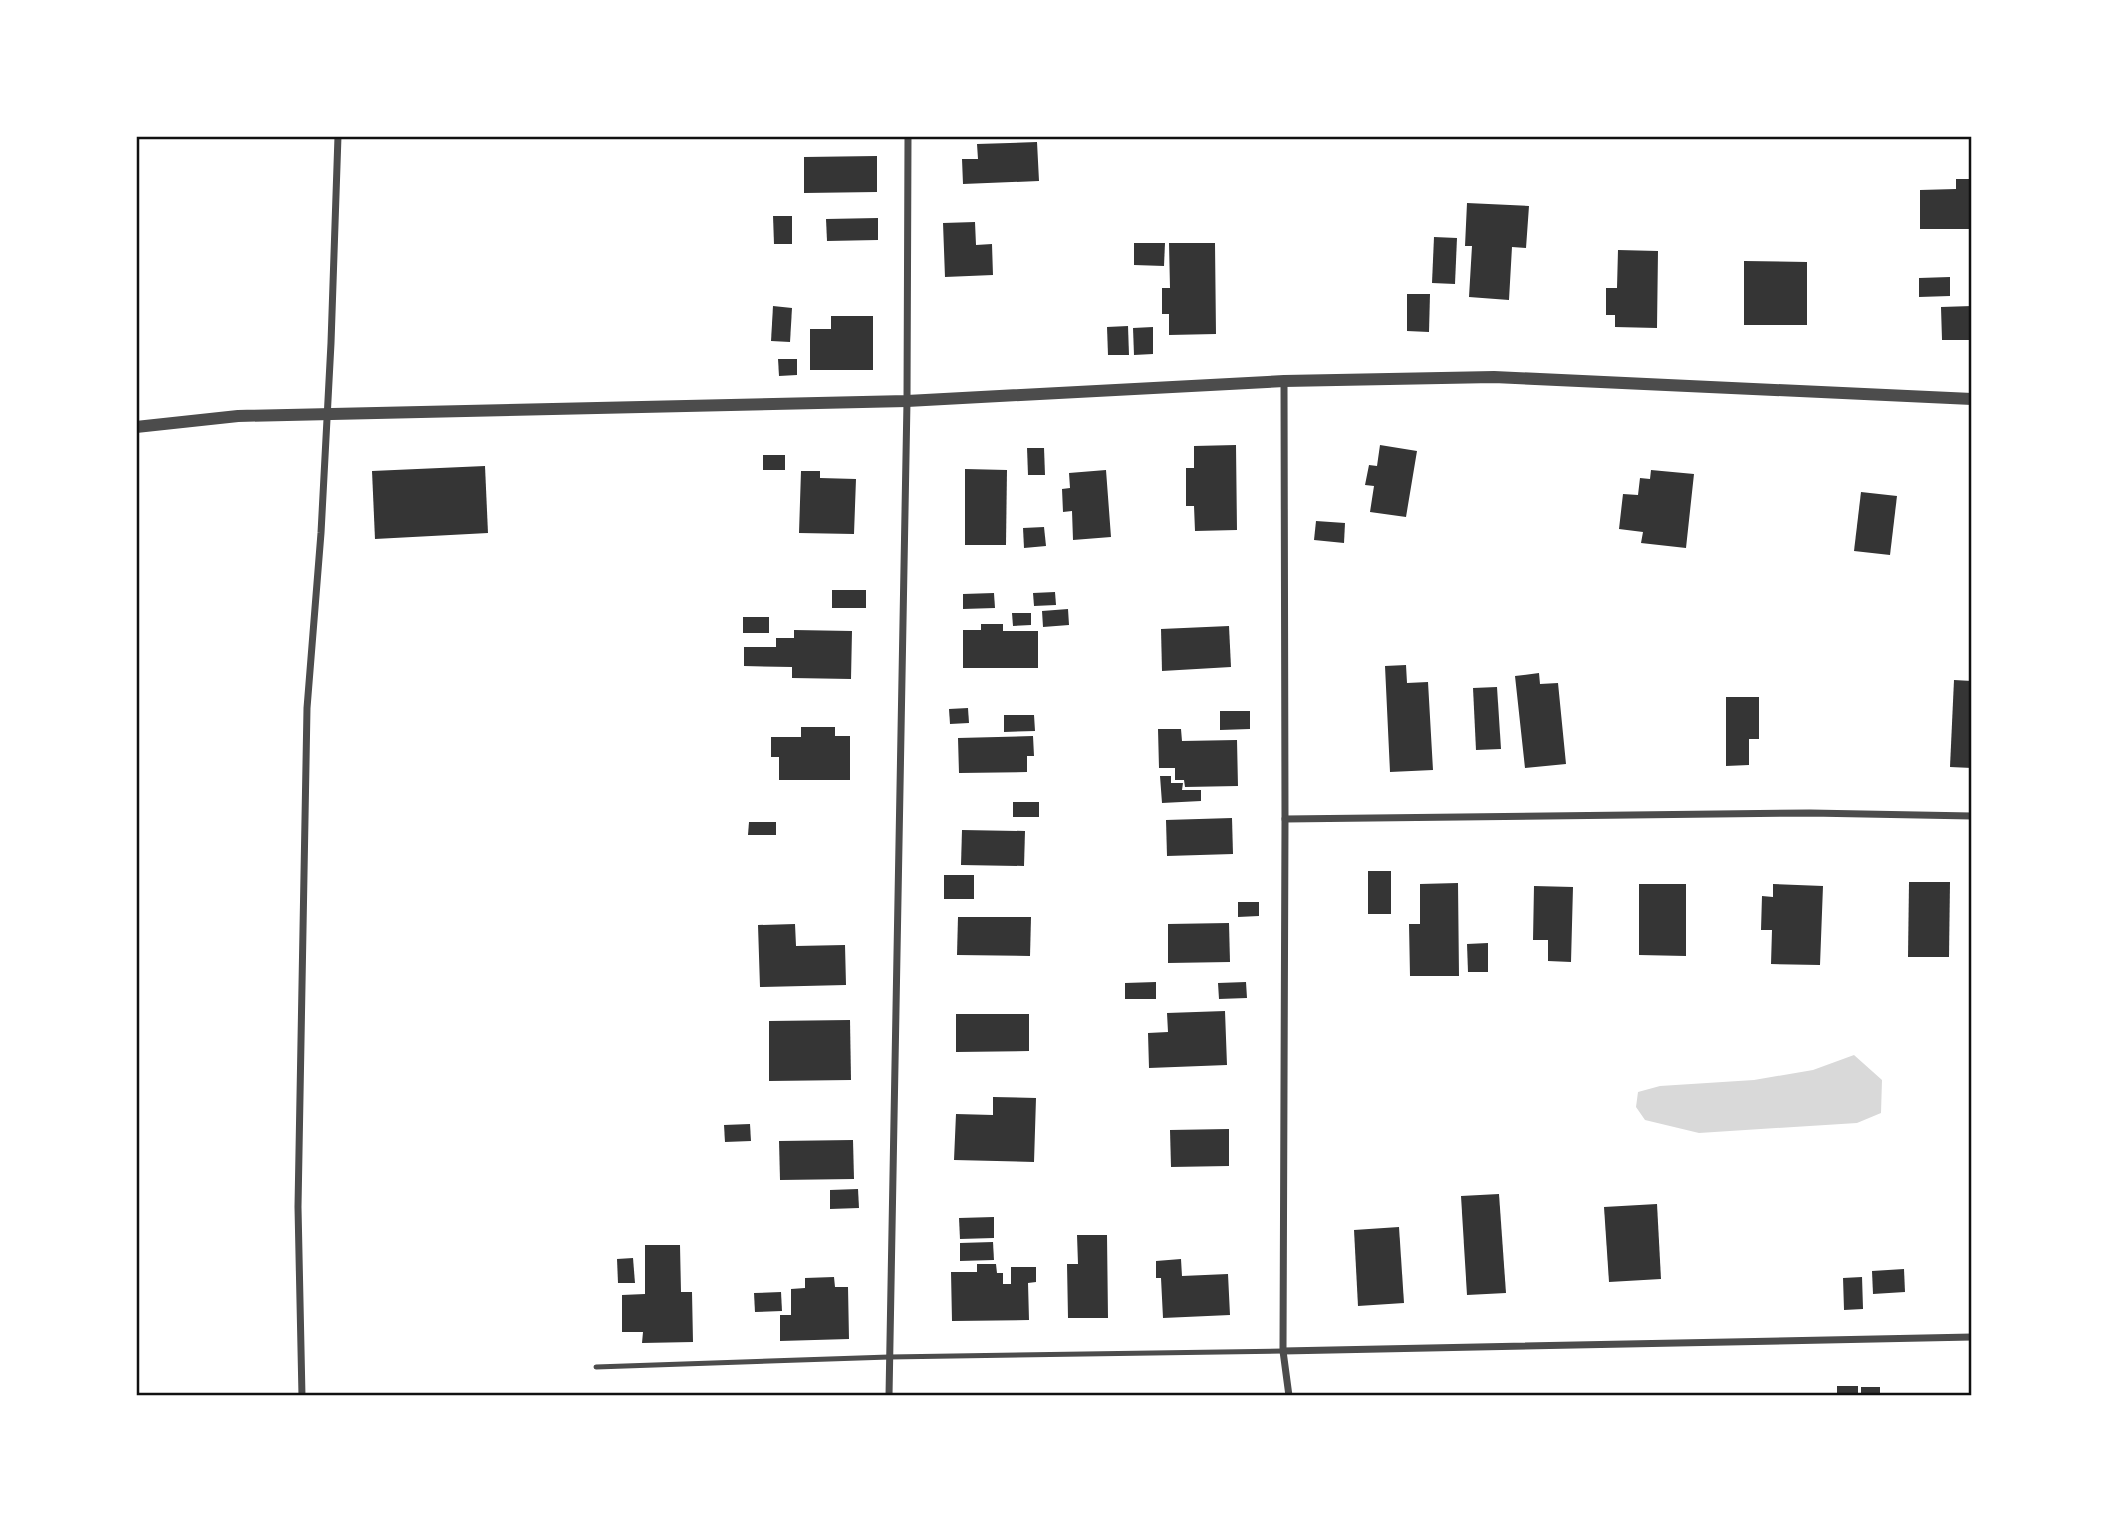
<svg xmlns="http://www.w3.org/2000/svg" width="2108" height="1532" font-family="Mulish,sans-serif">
<rect width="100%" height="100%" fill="#fff"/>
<path fill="#d9d9d9" d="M 1854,1055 L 1882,1080 L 1881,1113 L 1857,1123 L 1699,1133 L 1645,1120 L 1636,1107 L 1638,1092 L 1660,1086 L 1754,1080 L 1813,1070 Z"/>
<g fill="#353535">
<path d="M 1037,142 L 1039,181 L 963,184 L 962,159 L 978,159 L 977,144 Z"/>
<path d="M 877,156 L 877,192 L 804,193 L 804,157 Z"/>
<path d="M 1956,179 L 1972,179 L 1972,229 L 1920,229 L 1920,190 L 1956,189 Z"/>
<path d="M 1467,203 L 1529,206 L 1526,248 L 1512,247 L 1509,300 L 1469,297 L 1472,246 L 1465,246 Z"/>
<path d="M 773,216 L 792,216 L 792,244 L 774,244 Z"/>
<path d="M 878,218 L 878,240 L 827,241 L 826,219 Z"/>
<path d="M 975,222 L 976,245 L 992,244 L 993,275 L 945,277 L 943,223 Z"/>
<path d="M 1434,237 L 1457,238 L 1455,284 L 1432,283 Z"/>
<path d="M 1134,243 L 1165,243 L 1164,266 L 1134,265 Z"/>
<path d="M 1169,243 L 1215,243 L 1216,334 L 1169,335 L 1169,314 L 1162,314 L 1162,288 L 1170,288 Z"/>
<path d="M 1618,250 L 1658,251 L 1657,328 L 1615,327 L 1615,315 L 1606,315 L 1606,288 L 1617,288 Z"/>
<path d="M 1744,261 L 1807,262 L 1807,325 L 1744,325 Z"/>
<path d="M 1950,277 L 1950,296 L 1919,297 L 1919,278 Z"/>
<path d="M 1407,294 L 1430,294 L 1429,332 L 1407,331 Z"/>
<path d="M 773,306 L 792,308 L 790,342 L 771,341 Z"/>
<path d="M 1972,306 L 1972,340 L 1942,340 L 1941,307 Z"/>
<path d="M 831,316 L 873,316 L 873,370 L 810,370 L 810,329 L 831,329 Z"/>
<path d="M 1128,326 L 1129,355 L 1108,355 L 1107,327 Z"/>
<path d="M 1153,327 L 1153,354 L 1134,355 L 1133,328 Z"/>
<path d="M 778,359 L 797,359 L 797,375 L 779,376 Z"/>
<path d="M 1236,445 L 1237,530 L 1195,531 L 1194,506 L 1186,506 L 1186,468 L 1194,468 L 1194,446 Z"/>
<path d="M 1380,445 L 1417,451 L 1406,517 L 1370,512 L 1374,486 L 1365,485 L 1369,465 L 1377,466 Z"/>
<path d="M 1027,448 L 1044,448 L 1045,475 L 1028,475 Z"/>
<rect x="763" y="455" width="22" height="15"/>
<path d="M 485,466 L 488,533 L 375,539 L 372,471 Z"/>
<path d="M 965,469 L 1007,470 L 1006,545 L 965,545 Z"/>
<path d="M 1106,470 L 1111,537 L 1073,540 L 1072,511 L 1063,512 L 1062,489 L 1070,488 L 1069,473 Z"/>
<path d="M 1651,470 L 1694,474 L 1686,548 L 1641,543 L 1643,532 L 1619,529 L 1623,494 L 1638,495 L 1640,478 L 1650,479 Z"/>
<path d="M 801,471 L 820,471 L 820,478 L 856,479 L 854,534 L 799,533 Z"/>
<path d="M 1861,492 L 1897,496 L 1890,555 L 1854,551 Z"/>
<path d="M 1316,521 L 1345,523 L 1344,543 L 1314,540 Z"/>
<path d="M 1044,527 L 1046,546 L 1024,548 L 1023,528 Z"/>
<rect x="832" y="590" width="34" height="18"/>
<path d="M 1055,592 L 1056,605 L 1034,606 L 1033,593 Z"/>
<path d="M 994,593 L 995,608 L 963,609 L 963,594 Z"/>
<path d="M 1068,609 L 1069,625 L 1043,627 L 1042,611 Z"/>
<path d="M 1012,613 L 1031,613 L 1031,625 L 1013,626 Z"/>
<rect x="743" y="617" width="26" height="16"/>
<path d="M 981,624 L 1003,624 L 1003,631 L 1038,631 L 1038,668 L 963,668 L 963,630 L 981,630 Z"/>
<path d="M 1229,626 L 1231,667 L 1162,671 L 1161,629 Z"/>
<path d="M 794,630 L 852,631 L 851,679 L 792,678 L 792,667 L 744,666 L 744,647 L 776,647 L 776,638 L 794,638 Z"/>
<path d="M 1406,665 L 1407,683 L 1428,682 L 1433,770 L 1390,772 L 1385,666 Z"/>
<path d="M 1539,673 L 1540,684 L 1558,683 L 1566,764 L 1525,768 L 1515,676 Z"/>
<path d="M 1954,680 L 1972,681 L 1972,768 L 1950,767 Z"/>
<path d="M 1497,687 L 1501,749 L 1476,750 L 1473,688 Z"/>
<path d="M 1726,697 L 1759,697 L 1759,739 L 1749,739 L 1749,765 L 1726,766 Z"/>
<path d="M 968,708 L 969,723 L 950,724 L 949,709 Z"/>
<path d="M 1220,711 L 1250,711 L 1250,729 L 1220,730 Z"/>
<path d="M 1004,715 L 1034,715 L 1035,731 L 1004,732 Z"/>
<path d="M 801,727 L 835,727 L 835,736 L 850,736 L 850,780 L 779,780 L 779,757 L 771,757 L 771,737 L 801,737 Z"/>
<path d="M 1158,729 L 1181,729 L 1182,741 L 1237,740 L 1238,786 L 1185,787 L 1184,780 L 1175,780 L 1175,768 L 1159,768 Z"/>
<path d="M 1033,736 L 1034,756 L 1027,756 L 1027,772 L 959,773 L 958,738 Z"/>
<path d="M 1160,776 L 1171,776 L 1171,783 L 1183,783 L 1182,790 L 1201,790 L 1201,801 L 1162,803 Z"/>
<rect x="1013" y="802" width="26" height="15"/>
<path d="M 1232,818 L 1233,854 L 1167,856 L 1166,820 Z"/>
<path d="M 749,822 L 776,822 L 776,835 L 748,835 Z"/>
<path d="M 962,830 L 1025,831 L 1024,866 L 961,865 Z"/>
<rect x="1368" y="871" width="23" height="43"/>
<rect x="944" y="875" width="30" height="24"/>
<path d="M 1909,882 L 1950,882 L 1949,957 L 1908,957 Z"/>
<path d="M 1458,883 L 1459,976 L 1410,976 L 1409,924 L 1420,924 L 1420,884 Z"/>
<path d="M 1639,884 L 1686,884 L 1686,956 L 1639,955 Z"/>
<path d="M 1773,884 L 1823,886 L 1820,965 L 1771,964 L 1772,930 L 1761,930 L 1762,896 L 1773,897 Z"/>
<path d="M 1534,886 L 1573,887 L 1571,962 L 1548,961 L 1548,940 L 1533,940 Z"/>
<path d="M 1238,902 L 1259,902 L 1259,916 L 1238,917 Z"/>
<path d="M 958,917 L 1031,917 L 1030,956 L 957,955 Z"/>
<path d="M 1229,923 L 1230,962 L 1168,963 L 1168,924 Z"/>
<path d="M 795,924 L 796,946 L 845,945 L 846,985 L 760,987 L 758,925 Z"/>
<path d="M 1488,943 L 1488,972 L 1468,972 L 1467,944 Z"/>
<path d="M 1156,982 L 1156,999 L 1125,999 L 1125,983 Z"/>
<path d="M 1246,982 L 1247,998 L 1219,999 L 1218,983 Z"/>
<path d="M 1225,1011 L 1227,1065 L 1149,1068 L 1148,1033 L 1168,1032 L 1167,1013 Z"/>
<path d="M 956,1014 L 1029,1014 L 1029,1051 L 956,1052 Z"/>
<path d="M 850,1020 L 851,1080 L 769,1081 L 769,1021 Z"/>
<path d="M 993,1097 L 1036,1098 L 1034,1162 L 954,1160 L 956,1114 L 993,1115 Z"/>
<path d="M 750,1124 L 751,1141 L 725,1142 L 724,1125 Z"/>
<path d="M 1229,1129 L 1229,1166 L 1171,1167 L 1170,1130 Z"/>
<path d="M 853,1140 L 854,1179 L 780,1180 L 779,1141 Z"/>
<path d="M 858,1189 L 859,1208 L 830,1209 L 830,1190 Z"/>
<path d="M 1499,1194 L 1506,1293 L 1467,1295 L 1461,1196 Z"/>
<path d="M 1657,1204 L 1661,1279 L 1609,1282 L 1604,1207 Z"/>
<path d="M 994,1217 L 994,1238 L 960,1239 L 959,1218 Z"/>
<path d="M 1399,1227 L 1404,1303 L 1358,1306 L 1354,1230 Z"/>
<path d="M 1077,1235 L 1107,1235 L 1108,1318 L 1068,1318 L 1067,1264 L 1078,1264 Z"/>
<path d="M 993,1242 L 994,1260 L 960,1261 L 960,1243 Z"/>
<path d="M 645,1245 L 680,1245 L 681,1292 L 692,1292 L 693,1342 L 642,1343 L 643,1332 L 622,1332 L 622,1295 L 645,1294 Z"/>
<path d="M 633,1258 L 635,1283 L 618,1283 L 617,1259 Z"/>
<path d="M 1181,1259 L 1182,1276 L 1228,1274 L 1230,1315 L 1163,1318 L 1161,1278 L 1156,1278 L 1156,1261 Z"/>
<path d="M 977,1264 L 996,1264 L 997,1273 L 1003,1273 L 1003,1284 L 1011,1284 L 1011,1267 L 1036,1267 L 1036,1282 L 1028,1283 L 1029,1320 L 952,1321 L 951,1272 L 977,1272 Z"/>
<path d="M 1904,1269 L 1905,1292 L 1873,1294 L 1872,1271 Z"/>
<path d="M 834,1277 L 835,1287 L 848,1287 L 849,1339 L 780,1341 L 780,1315 L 791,1315 L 791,1289 L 805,1288 L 805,1278 Z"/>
<path d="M 1862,1277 L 1863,1309 L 1844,1310 L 1843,1278 Z"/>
<path d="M 781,1292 L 782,1311 L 755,1312 L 754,1293 Z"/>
<rect x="1837" y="1386" width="21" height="10"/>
<rect x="1861" y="1387" width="19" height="9"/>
</g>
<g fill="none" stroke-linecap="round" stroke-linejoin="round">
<path stroke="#4c4c4c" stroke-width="5" d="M 596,1367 L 889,1357 L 1283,1351"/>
<g stroke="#4c4c4c" stroke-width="7">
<path d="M 1284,381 L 1285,819 L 1283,1351 L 1289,1396"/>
<path d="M 1285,819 L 1810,813 L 1972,816"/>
<path d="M 1283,1351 L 1972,1337"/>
<path d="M 302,1396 L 298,1207 L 307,708 L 321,533 L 331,343 L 338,136"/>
<path d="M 889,1396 L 907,401 L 908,136"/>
</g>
<path stroke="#4c4c4c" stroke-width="12" d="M 136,427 L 238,416 L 907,401 L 1284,381 L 1494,377 L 1972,399"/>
</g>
<rect width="2108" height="1532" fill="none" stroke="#ffffff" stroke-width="276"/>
<rect x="138" y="138" width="1832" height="1256" fill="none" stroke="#111" stroke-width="2.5"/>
</svg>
